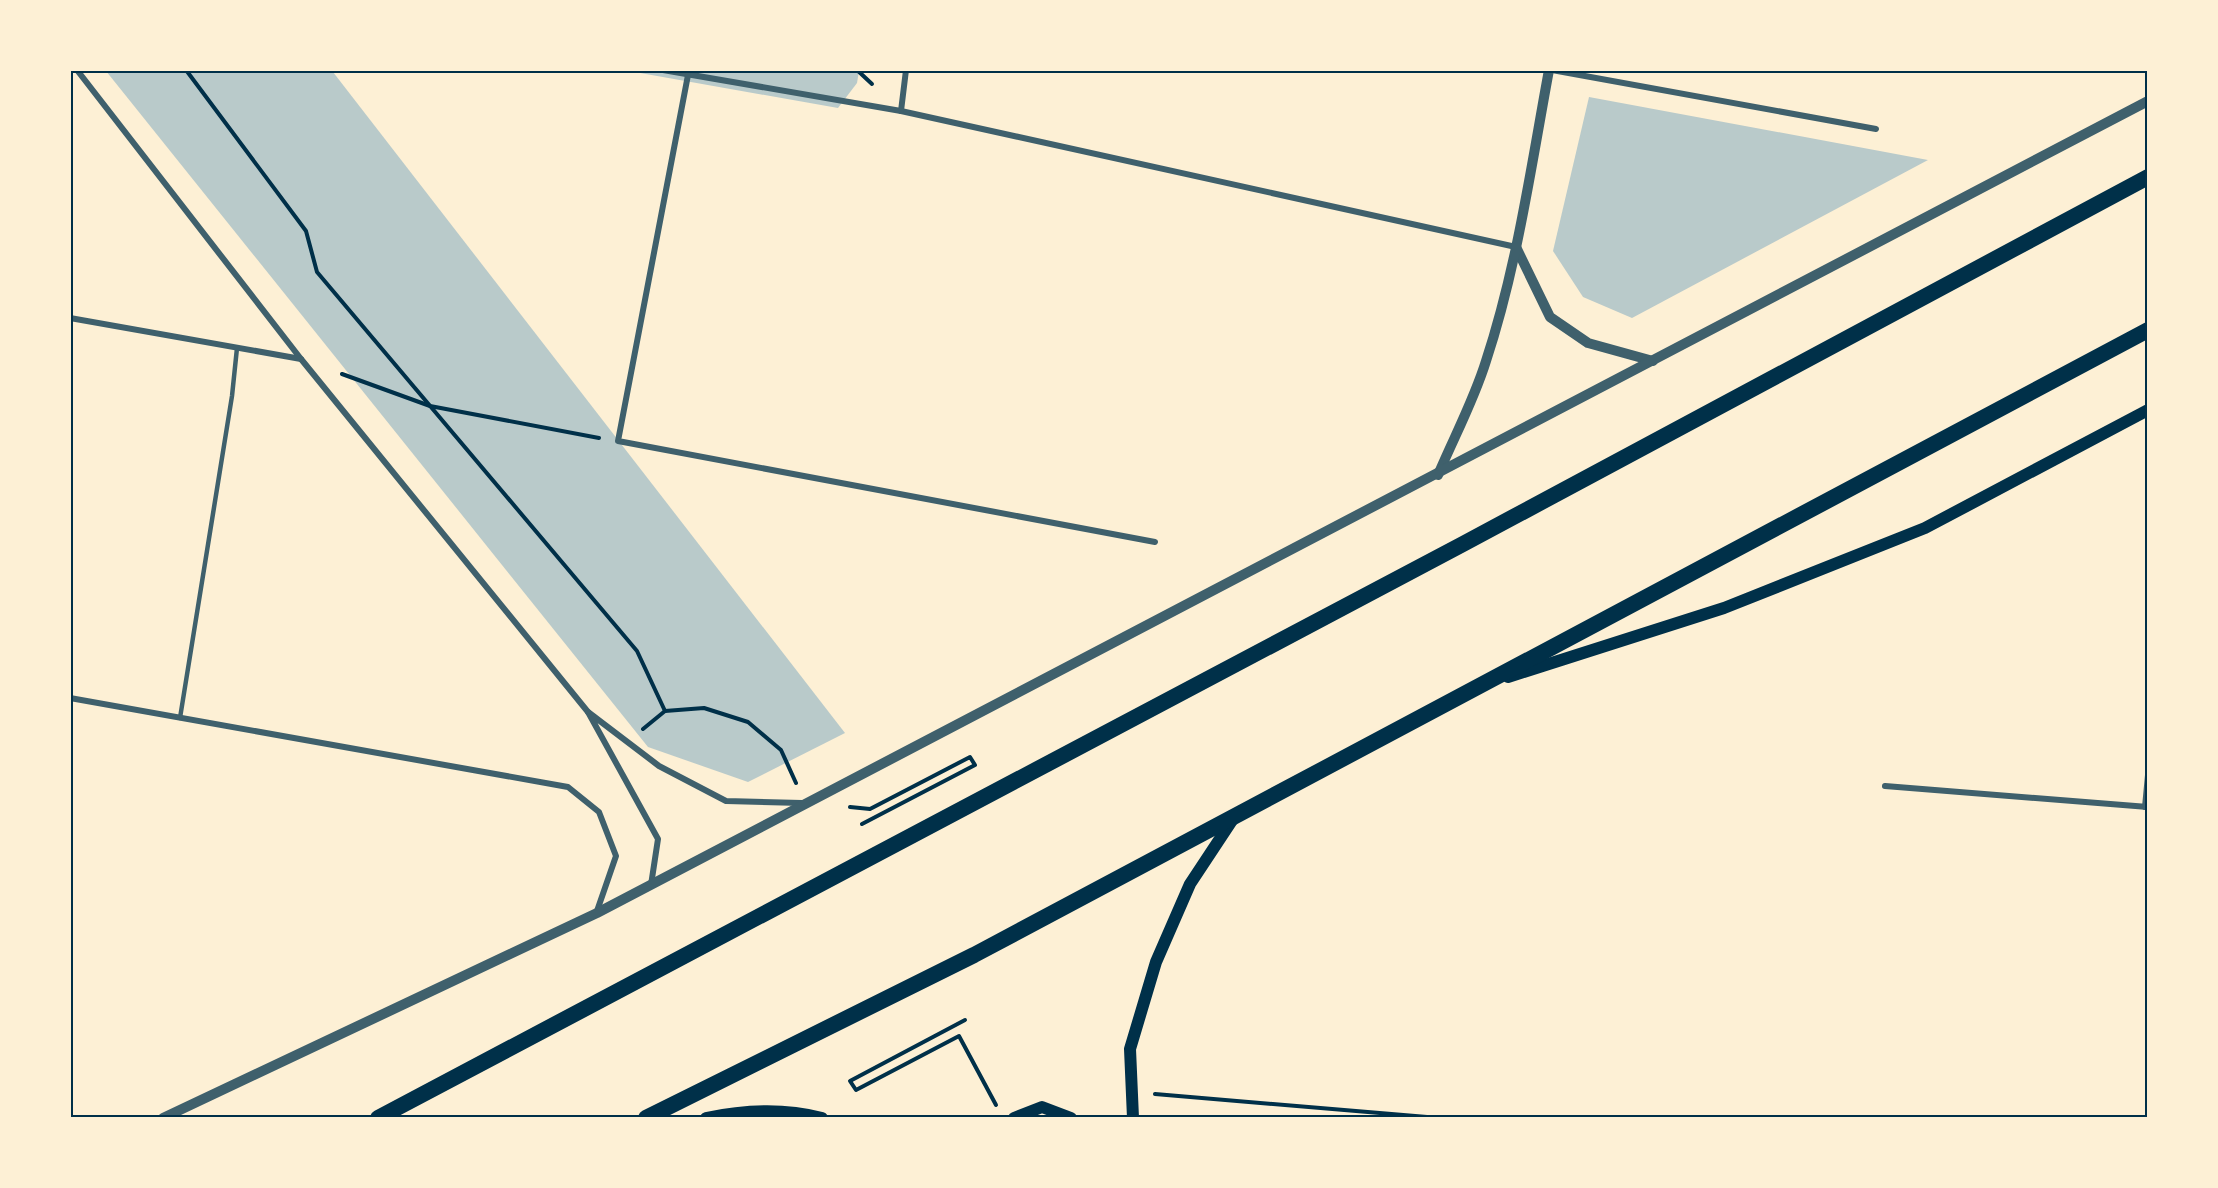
<svg xmlns="http://www.w3.org/2000/svg" width="2218" height="1188" font-family="'Titillium Web',sans-serif">
<rect width="100%" height="100%" fill="#fdf0d5"/>
<g fill="#b9caca">
<path d="M 325,70 L 333,72 L 845,733 L 748,782 L 648,747 L 106,71 Z"/>
<path d="M 629,71 L 859,71 L 857,83 L 838,108 Z"/>
<path d="M 1589,97 L 1928,160 L 1632,318 L 1583,297 L 1553,251 Z"/>
</g>
<g fill="none" stroke-linecap="round" stroke-linejoin="round">
<g stroke="#003049" stroke-width="4">
<path d="M 186,70 L 306,231 L 317,272 L 637,651 L 665,711"/>
<path d="M 857,70 L 872,84"/>
<path d="M 342,374 L 430,406 L 599,438"/>
<path d="M 643,729 L 665,711 L 704,708 L 748,722 L 781,750 L 796,783"/>
<path d="M 850,807 L 870,809 L 970,757 L 975,765 L 862,824"/>
<path d="M 965,1020 L 850,1081 L 856,1090 L 959,1036 L 996,1105"/>
<path d="M 1155,1094 L 1439,1118"/>
</g>
<path stroke="#3f606c" stroke-width="4.5" d="M 180,718 L 232,396 L 237,348"/>
<g stroke="#3f606c" stroke-width="6">
<path d="M 77,70 L 301,359 L 588,712"/>
<path d="M 663,70 L 901,111 L 1516,247"/>
<path d="M 1552,70 L 1876,129"/>
<path d="M 688,75 L 618,441 L 1155,542"/>
<path d="M 901,111 L 906,70"/>
<path d="M 70,318 L 301,359"/>
<path d="M 70,698 L 568,787 L 599,812 L 616,856 L 597,911"/>
<path d="M 1885,786 L 2148,807"/>
<path d="M 2145,807 L 2148,775"/>
<path d="M 651,885 L 658,839 L 588,712 L 659,766 L 726,801 L 802,803"/>
</g>
<g stroke="#3f606c" stroke-width="10">
<path d="M 1516,247 L 1550,317 L 1588,343 L 1653,361"/>
<path d="M 1438,475 C 1454,437 1474,400 1486,361 C 1517,267 1531,167 1549,70"/>
<path d="M 163,1118 L 597,913 L 2148,101"/>
</g>
<g stroke="#003049" stroke-width="12">
<path d="M 1508,677 L 1724,608 L 1925,528 L 2148,410"/>
<path d="M 706,1118 C 744,1110 784,1108 822,1118"/>
<path d="M 1014,1118 L 1042,1107 L 1071,1118"/>
<path d="M 1133,1118 L 1130,1049 L 1156,962 L 1190,884 L 1233,819"/>
</g>
<g stroke="#003049" stroke-width="16">
<path d="M 378,1118 L 1463,544 L 2148,177"/>
<path d="M 646,1118 L 974,955 L 2148,330"/>
</g>
</g>
<rect width="2218" height="1188" fill="none" stroke="#fdf0d5" stroke-width="144"/>
<rect x="72" y="72" width="2074" height="1044" fill="none" stroke="#003049" stroke-width="2"/>
</svg>
